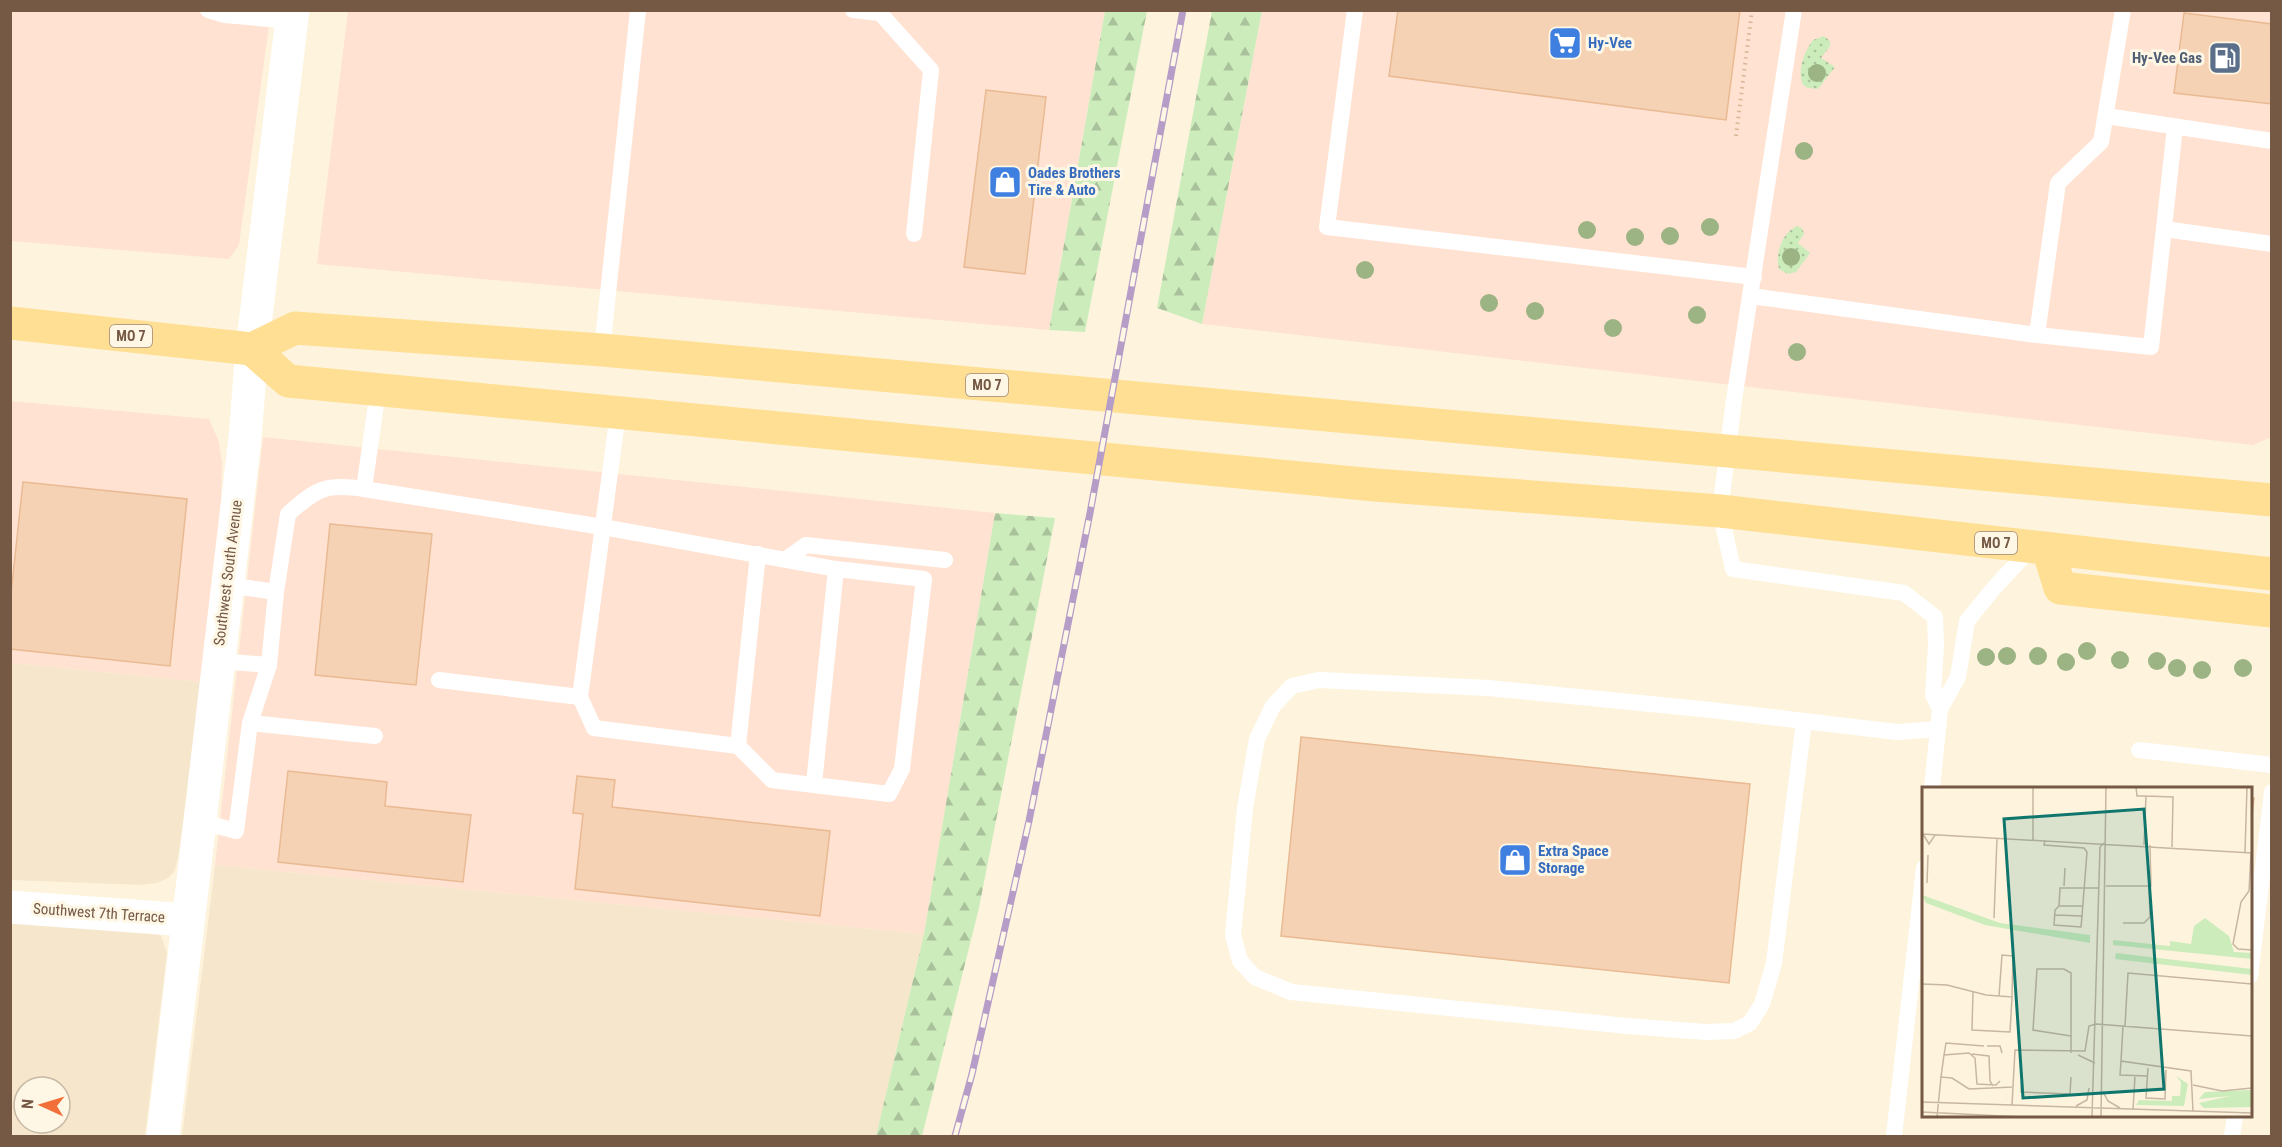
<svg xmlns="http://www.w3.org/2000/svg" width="2282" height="1147" font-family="'Roboto Condensed',sans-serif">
<defs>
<pattern id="grass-dots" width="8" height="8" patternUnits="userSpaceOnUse" patternTransform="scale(1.5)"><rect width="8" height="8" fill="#ccecbc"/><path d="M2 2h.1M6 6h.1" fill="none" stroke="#aac29b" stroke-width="1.8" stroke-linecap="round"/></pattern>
<pattern id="forest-firs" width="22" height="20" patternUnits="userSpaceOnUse" patternTransform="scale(1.5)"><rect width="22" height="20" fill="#ccecbc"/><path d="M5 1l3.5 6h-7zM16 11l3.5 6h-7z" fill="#aac29b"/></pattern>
</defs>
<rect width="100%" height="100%" fill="#fef4de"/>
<g fill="#f6e6cc" fill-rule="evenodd">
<path d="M 11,663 L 203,682 L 178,858 L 174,872 L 168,878 L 157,883 L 141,885 L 11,880 Z"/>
<path d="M 215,865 L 924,934 L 876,1136 L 182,1136 Z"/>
<path d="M 10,918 L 154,930 L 161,936 L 167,953 L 145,1136 L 11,1136 ZM 24,1087 L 60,1087 L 60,1123 L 24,1123 Z"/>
</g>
<g fill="#ffe2d1">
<path d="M 10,11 L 271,11 L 239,245 L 229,259 L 11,241 Z"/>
<path d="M 348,11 L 1105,11 L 1049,330 L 317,264 Z"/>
<path d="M 1262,11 L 2271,11 L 2272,437 L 2253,445 L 1202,324 Z"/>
<path d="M 10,401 L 209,419 L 219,442 L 222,463 L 221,518 L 203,682 L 11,663 Z"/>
<path d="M 263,437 L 995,513 L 924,934 L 215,865 Z"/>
</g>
<g fill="url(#grass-dots)">
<path d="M 1824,36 L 1830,41 L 1830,46 L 1821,58 L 1835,67 L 1818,89 L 1808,88 L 1803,85 C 1797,71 1804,52 1813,40 Z"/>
<path d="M 1797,226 L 1802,228 L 1804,234 L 1798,243 L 1810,253 L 1796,272 L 1788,274 L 1779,269 C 1775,253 1782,233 1797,226 Z"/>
</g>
<g fill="url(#forest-firs)">
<path d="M 1105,11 L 1147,11 L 1085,332 L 1049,330 Z"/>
<path d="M 1212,11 L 1262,11 L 1202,324 L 1157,308 Z"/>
<path d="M 995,513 L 1055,518 L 979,908 L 922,1136 L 876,1136 L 924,934 Z"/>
</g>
<g fill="#f5d2b4" stroke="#e9ba93" stroke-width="1.5">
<path d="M 1398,10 L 1740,10 L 1726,120 L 1389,76 Z"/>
<path d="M 2184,13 L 2272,24 L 2272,104 L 2174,93 Z"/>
<path d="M 986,90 L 1046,97 L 1025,274 L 964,267 Z"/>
<path d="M 23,482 L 187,499 L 170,666 L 10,649 L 10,603 Z"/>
<path d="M 330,524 L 432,534 L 416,685 L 315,675 Z"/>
<path d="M 1301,737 L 1750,784 L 1729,983 L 1281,936 Z"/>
<path d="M 288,771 L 387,782 L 385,806 L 471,815 L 463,882 L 278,862 Z"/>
<path d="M 577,776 L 615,780 L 612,807 L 830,831 L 820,916 L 575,889 L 583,814 L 573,813 Z"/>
<path d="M 2250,797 L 2254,798 L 2250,832 Z"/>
</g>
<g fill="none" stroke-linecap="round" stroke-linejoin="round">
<path stroke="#dab697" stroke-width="4" stroke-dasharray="1.5 4.5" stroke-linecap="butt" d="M 1736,136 L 1752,10"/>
<g stroke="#fff" stroke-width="16">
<path d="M 208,10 L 225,15 L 292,21"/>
<path d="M 853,10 L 880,13 L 931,70 L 914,234"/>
<path d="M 1355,10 L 1327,227 L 1754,277"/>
<path d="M 1794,10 L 1734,400 L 1720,511 L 1733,569 L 1904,593 L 1935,617 L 1936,645 L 1933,695 L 1940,709"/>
<path d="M 2106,116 L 2272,141"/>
<path d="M 2164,229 L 2272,244"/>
<path d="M 1751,296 L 2037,335 L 2058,183 L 2101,142 L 2123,10"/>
<path d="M 2037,335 L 2151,347 L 2175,127"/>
<path d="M 602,350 L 638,10"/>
<path d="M 618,413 L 580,697 L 594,728 L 738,746 L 772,780 L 889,794 L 902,769 L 924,579 L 836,569 L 814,784"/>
<path d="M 364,489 L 378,390"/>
<path d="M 786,559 L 806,545 L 945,560"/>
<path d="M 227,585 L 276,592"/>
<path d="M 218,661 L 269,665"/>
<path d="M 439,680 L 580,697"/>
<path d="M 1804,721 L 1774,963 L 1762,1004 L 1750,1023 L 1734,1031 L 1706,1032 L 1627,1026 L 1291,992 L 1255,977 L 1240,961 L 1233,935 L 1245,808 L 1257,739 L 1273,706 L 1292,686 L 1319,680 L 1489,688 L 1711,710 L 1897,732 L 1938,729"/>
<path d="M 250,723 L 375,736"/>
<path d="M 738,746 L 758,554"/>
<path d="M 2139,750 L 2272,765"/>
<path d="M 1932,788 L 1940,709 L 1958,677 L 1967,621 L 1994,588 L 2032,547"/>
<path d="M 199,821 L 236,831 L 250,723 L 269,665 L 276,592 L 288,514 C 316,489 326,483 364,489 L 603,527 L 836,569"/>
<path d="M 2250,976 L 2272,792"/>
<path d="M 1894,1136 L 1924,868"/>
<path d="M 2232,1136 L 2235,1116"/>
</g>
<g stroke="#fff" stroke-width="33">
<path d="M 10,907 L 187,920"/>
<path d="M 163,1136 L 245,438 L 252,349 L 293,10"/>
</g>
<g stroke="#ffdf94" stroke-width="33">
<path d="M 10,323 L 252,349 L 295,328 L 602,350 L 2272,500"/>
<path d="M 252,349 L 288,381 L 1375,485 L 1720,511 L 2272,574"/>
<path d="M 2048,549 L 2060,588 L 2272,611"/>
</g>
<defs>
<path id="rail" d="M 955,1136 L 972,1074 L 1029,821 L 1090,513 L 1183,10"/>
</defs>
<use href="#rail" stroke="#b69dc7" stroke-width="7"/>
<use href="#rail" stroke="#fff7e6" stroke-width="4.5" stroke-dasharray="14" stroke-linecap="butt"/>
</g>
<g fill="#9cb384">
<circle cx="1817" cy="73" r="9"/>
<circle cx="1804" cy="151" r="9"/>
<circle cx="1710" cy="227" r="9"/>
<circle cx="1587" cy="230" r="9"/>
<circle cx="1670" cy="236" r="9"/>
<circle cx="1635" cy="237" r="9"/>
<circle cx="1791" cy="257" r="9"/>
<circle cx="1365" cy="270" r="9"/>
<circle cx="1489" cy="303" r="9"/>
<circle cx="1535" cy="311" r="9"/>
<circle cx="1697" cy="315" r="9"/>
<circle cx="1613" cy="328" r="9"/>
<circle cx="1797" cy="352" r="9"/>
<circle cx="2087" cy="651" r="9"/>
<circle cx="2007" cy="656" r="9"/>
<circle cx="2038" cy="656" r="9"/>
<circle cx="1986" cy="657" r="9"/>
<circle cx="2120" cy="660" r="9"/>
<circle cx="2157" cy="661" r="9"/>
<circle cx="2066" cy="662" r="9"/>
<circle cx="2177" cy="668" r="9"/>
<circle cx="2243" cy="668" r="9"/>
<circle cx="2202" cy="670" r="9"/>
</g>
<defs>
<symbol id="supermarket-square" viewBox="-11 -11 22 22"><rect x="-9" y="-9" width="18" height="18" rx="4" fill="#3f7fe0" stroke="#fff7e6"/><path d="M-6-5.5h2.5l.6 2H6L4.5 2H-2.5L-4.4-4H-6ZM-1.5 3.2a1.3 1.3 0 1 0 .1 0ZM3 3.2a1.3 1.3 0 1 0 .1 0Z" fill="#fff"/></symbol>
<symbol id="fuel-square" viewBox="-11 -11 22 22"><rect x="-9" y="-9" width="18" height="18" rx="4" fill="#5c6f8a" stroke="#fff7e6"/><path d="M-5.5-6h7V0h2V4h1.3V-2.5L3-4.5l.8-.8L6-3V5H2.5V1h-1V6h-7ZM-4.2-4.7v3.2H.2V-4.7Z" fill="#fff"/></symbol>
<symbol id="shop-square" viewBox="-11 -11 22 22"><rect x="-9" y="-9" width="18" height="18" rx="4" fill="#3f7fe0" stroke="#fff7e6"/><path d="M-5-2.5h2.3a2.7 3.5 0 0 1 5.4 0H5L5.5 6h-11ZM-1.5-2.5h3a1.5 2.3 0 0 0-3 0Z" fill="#fff"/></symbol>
</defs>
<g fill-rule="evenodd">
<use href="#supermarket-square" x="1546" y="24" width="38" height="38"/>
<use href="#fuel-square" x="2206" y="39" width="38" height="38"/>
<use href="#shop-square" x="986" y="163" width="38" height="38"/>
<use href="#shop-square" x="1496" y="841" width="38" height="38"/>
</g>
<g text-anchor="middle" stroke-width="6" stroke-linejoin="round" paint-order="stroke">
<g fill="#fff7e6" stroke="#9e8875" stroke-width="1.5">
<rect x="110" y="325" width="42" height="22" rx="4.5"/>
<rect x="966" y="374" width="42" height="22" rx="4.5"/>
<rect x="1975" y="532" width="42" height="22" rx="4.5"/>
</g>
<g font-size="14" font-weight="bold" fill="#755945">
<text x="131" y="341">MO 7</text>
<text x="987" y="390">MO 7</text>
<text x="1996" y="548">MO 7</text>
</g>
<g font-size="15" font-weight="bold" fill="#366cbe" stroke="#fff7e6" text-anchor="start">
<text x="1588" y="48">Hy-Vee</text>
<text x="1028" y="178">Oades Brothers<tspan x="1028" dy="17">Tire &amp; Auto</tspan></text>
<text x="1538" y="856">Extra Space<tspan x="1538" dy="17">Storage</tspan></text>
</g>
<g font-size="15" font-weight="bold" fill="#4e5e75" stroke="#fff7e6" text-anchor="end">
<text x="2202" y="63">Hy-Vee Gas</text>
</g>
<g font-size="15" fill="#755945" stroke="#fff7e6">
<text transform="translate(228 573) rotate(-83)" y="5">Southwest South Avenue</text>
<text transform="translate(99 913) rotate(4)" y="5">Southwest 7th Terrace</text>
</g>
</g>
<g transform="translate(1922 787)">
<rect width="330" height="330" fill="#fef4de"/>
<path d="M 254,289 L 266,297 L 262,319 L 214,318 L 217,313 L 250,314 L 250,309 L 258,309 L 259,295 ZM 330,303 L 330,320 L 282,321 L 277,316 L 308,309 L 277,312 L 283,305 Z" fill="#ccecbc"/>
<path d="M 0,108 L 78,136 L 168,148 L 168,156 L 63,138 L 4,116 ZM 283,131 L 307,149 L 312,165 L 330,166 L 330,172 L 191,158 L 191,153 L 248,159 L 248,154 L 269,157 L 272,139 ZM 194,166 L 330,182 L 330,188 L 193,172 Z" fill="#ccecbc"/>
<path fill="none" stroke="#c7b6a1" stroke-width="1.5" d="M 214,0 L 215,9 L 224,9 L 222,58M 224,9 L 251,10 L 250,60M 0,47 L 330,66M 1,47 L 7,57 L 13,48M 111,53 L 111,0M 123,53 L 122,58 L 162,61 L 165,65 L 160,129M 323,65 L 325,0M 329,66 L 327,104 L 319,115 L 311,157 L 316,162 L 330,163M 5,96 L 6,68M 142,99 L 143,81M 184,99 L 229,99 L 228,58M 137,119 L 161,119M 133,128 L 160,129 L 159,140 L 132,138 L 133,123 L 137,119 L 138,101 L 177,101M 72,131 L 75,51M 201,136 L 222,136 L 228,130 L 227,100M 0,197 L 25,198 L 64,208 L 90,210 L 91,169 L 80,168 L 77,209M 51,205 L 50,243 L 88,245 L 90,210M 201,239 L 199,274 L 269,284 L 271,324M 203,239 L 206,186 L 330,197M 149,249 L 111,243 L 115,182 L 142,182 L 149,186 L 149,266M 65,259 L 78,259 L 80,266M 50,267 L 67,269 L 68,294 L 71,299M 22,268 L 24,256 L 62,259M 156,268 L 173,276M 199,274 L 198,288 L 225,289M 226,281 L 224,311 L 243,312 L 244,283M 100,289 L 99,305 L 148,307 L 149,290M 19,290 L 22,268 L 47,266 L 53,271 L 55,297 L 74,298 L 78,294M 271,298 L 300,304 L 330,301M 181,305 L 186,314 L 198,321M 0,315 L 330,326M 90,318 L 91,300M 154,319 L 165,313 L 167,301M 211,323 L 213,289M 0,325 L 100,330M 15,330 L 19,290 L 30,291 L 47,302 L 91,300 L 93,263 L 163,264 L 167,239 L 174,237 L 330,249M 170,330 L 178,60 L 182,56M 179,330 L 184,0"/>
<path fill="#0f766e" fill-opacity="0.15" stroke="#0f766e" stroke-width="3" d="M 222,22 L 242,302 L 101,311 L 82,32 Z"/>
<rect width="330" height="330" fill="none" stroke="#755945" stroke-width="3"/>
</g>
<rect width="2282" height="1147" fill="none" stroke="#755945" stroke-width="24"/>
<g transform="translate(42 1105) rotate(274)"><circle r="28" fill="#fff7e6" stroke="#c8b8a6" stroke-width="1.5"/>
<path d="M0-4.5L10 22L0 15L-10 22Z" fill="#f26f39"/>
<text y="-9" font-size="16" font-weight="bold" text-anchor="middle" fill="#755945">N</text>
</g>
</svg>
